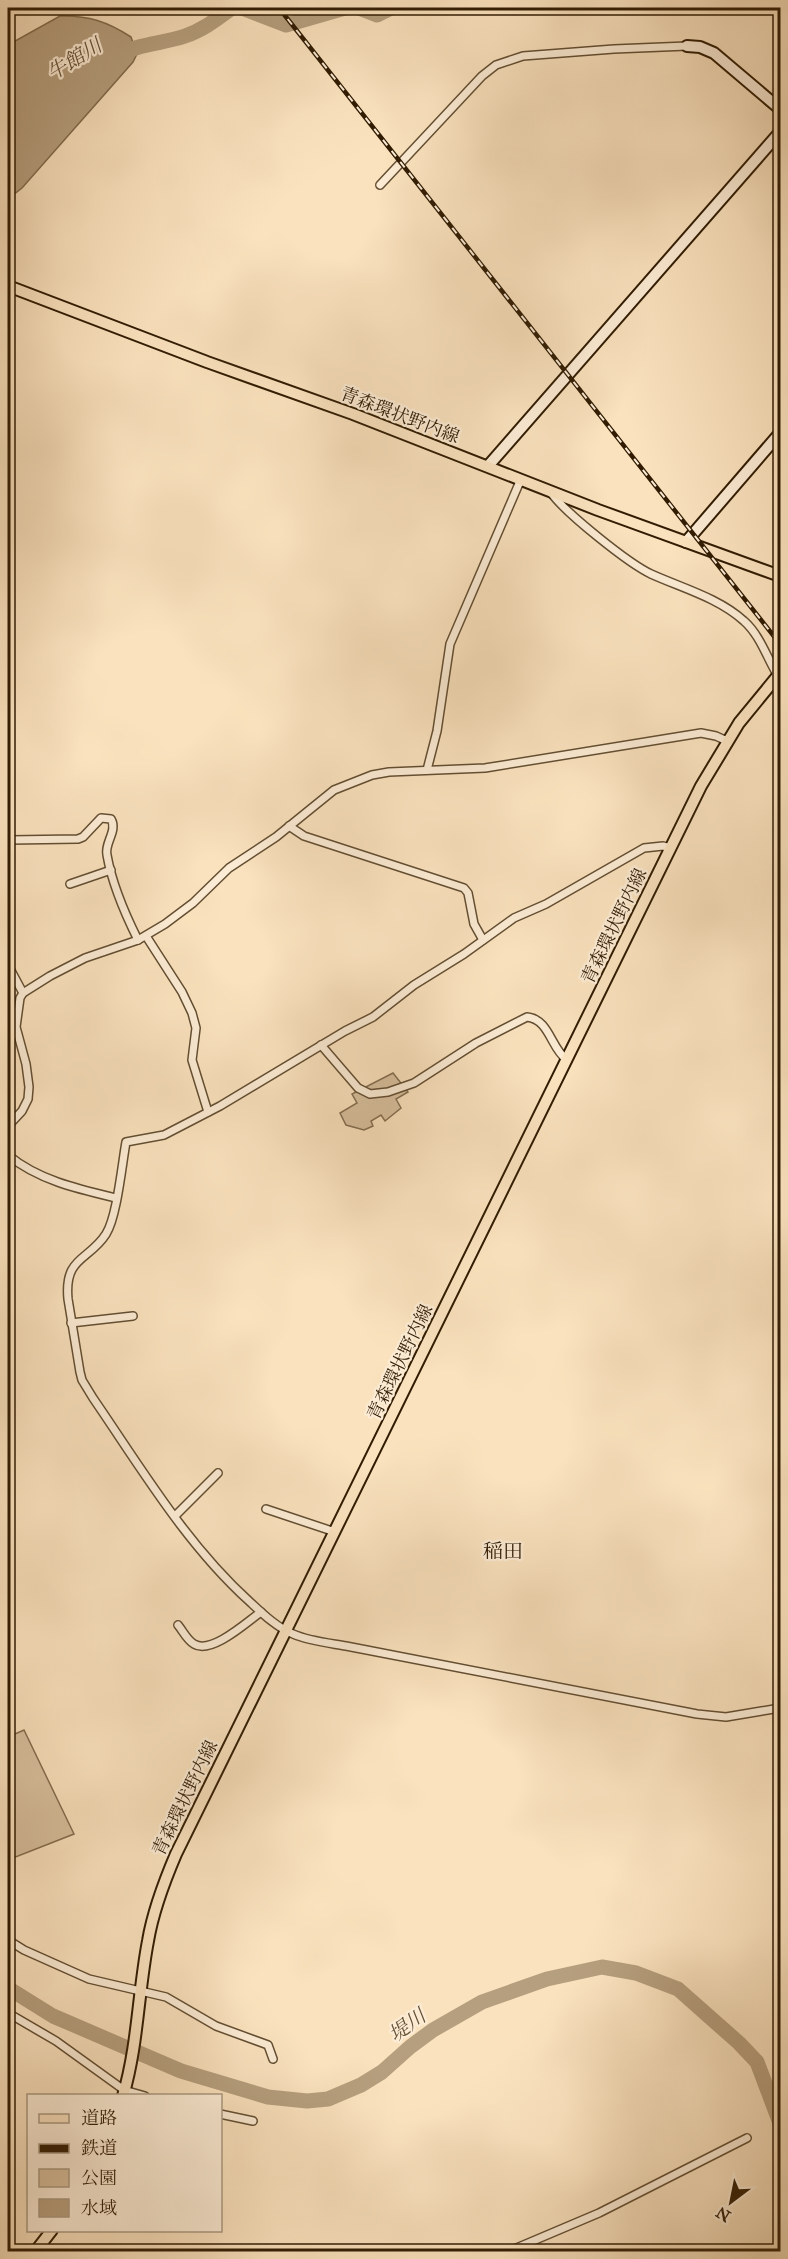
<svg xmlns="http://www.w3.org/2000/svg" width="788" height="2259" font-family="'IM FELL Great Primer','Noto Serif JP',serif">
<rect width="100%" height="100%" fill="#fae2be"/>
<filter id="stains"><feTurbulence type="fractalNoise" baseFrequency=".00333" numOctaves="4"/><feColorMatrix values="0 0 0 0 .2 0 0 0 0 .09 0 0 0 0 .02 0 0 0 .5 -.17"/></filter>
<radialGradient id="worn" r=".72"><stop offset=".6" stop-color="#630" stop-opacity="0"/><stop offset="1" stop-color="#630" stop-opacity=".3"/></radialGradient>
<g fill="#d8c09e" stroke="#846e50" stroke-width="1.5">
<path d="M 393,1073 L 408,1092 L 396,1099 L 401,1108 L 385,1121 L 381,1115 L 371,1121 L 373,1126 L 364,1130 L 346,1125 L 340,1113 L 357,1103 L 352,1094 Z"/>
<path d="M 24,1730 L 74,1834 L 8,1860 L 8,1737 Z"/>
</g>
<path fill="#b69f7e" stroke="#816b4d" stroke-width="1.5" d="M 60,16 C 88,15 108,22 131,37 L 137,54 L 133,62 L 22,188 L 8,199 L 8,45 Z"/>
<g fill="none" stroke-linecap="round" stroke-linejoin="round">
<g stroke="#b69f7e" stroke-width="15">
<path d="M 242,8 L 286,25 L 345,8"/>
<path d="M 359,8 L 377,15 L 391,8"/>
<path d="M 118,56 C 139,43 162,44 185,36 C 203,30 217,19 232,8"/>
<path d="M 8,1988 L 53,2016 L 181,2071 L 268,2097 L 307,2101 L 328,2099 L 361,2085 L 382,2072 L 410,2047 L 433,2030 L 482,2002 L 547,1979 L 602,1967 L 636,1973 L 678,1989 L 739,2043 L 757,2062 L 780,2123"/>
</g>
<defs>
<g id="street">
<path d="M 380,185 L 482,76 L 496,65 L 523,56 L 614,49 L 687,46"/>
<path d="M 552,494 C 567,514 628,563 651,574 C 682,588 719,598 744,621 C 760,635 767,658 778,676"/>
<path d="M 427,770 L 437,731 L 450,644 L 521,479"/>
<path d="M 289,826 L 304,836 L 464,888 L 468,893 L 474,924 L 483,940"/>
<path d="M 8,847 L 10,840 L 78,839 L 83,837 L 101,818 L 111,819 C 118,831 104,843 107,855 C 112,884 125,914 138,940"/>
<path d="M 671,848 L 663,846 L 644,848 L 546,904 L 514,918 L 464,954 L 414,985 L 373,1017 L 345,1031 L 220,1106 L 164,1135 L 126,1142 C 122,1164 117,1217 106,1234 C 89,1261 64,1256 68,1299 L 80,1372 L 82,1380 L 93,1398 C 141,1468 186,1544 249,1601 C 262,1613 276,1627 293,1634 C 309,1641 329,1643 346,1646 L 697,1714 L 726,1717 L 780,1708"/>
<path d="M 70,884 L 111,870"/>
<path d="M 146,936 L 182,992 L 192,1013 L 196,1028 L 192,1060 L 208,1112"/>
<path d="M 8,965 L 23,993"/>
<path d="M 321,1045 L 358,1088 L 370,1094 L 388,1092 L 414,1083 L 476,1043 L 527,1017 C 549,1019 551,1048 566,1059"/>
<path d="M 8,1126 L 22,1111 L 28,1099 L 29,1087 L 26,1064 L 16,1027 L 20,998 L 23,993 L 50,976 L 85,958 L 138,940 L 165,924 L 193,903 L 229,868 L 276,837 L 334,790 L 372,775 L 389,772 L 485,768 L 701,733 L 716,736 L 727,741"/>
<path d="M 8,1155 C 38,1180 78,1189 116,1198"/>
<path d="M 71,1323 L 133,1316"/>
<path d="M 266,1509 L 335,1532"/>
<path d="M 175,1516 L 218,1473"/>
<path d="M 178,1625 C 183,1631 187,1640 194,1644 C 211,1655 247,1622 261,1612"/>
<path d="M 8,1940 L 24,1950 L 89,1979 L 166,1997 L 216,2026 L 268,2045 L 273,2059"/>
<path d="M 8,2013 L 56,2041 L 124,2090 L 145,2096"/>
<path d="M 220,2114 L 253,2121"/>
<path d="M 507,2252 L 599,2213 L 747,2138"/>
</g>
<g id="secondary">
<path d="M 687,46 L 700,47 L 714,53 L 780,109"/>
<path d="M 488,466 L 780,132"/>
<path d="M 686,542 L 780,433"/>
</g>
<g id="primary">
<path d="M 8,286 L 207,362 L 353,414 L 598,510 L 780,576"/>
<path d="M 123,2096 C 138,2045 138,1993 148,1941 C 153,1911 164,1882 176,1854 L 701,786 L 739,723 L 780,673"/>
<path d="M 35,2252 L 52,2230"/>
</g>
</defs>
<use href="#street" stroke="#634e32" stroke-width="10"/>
<use href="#secondary" stroke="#311c03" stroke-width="14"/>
<use href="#primary" stroke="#311c03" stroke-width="14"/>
<use href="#street" stroke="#fcecd5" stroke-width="7"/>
<use href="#secondary" stroke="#fcecd5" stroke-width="10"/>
<use href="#primary" stroke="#fae2be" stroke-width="10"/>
<defs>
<path id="rail" d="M 279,8 L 780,644"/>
</defs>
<use href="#rail" stroke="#311c03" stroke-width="4.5"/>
<use href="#rail" stroke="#fcecd5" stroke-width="2" stroke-dasharray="7" stroke-linecap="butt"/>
</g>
<g text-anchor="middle" stroke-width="4.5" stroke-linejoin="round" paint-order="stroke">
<g font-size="18" fill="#311c03" stroke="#fcecd5">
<text transform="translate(400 415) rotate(21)" y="6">青森環状野内線</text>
<text transform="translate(614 926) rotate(-64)" y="6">青森環状野内線</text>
<text transform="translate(400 1362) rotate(-64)" y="6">青森環状野内線</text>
<text transform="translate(185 1798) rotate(-64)" y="6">青森環状野内線</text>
</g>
<g font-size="20" font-style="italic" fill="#665034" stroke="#fcecd5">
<text transform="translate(74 59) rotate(-32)" y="7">牛館川</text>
<text transform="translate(407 2025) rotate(-36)" y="7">堤川</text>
</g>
<g font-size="20" fill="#311c03" stroke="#fcecd5">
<text x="503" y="1558">稲田</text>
</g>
</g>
<rect width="788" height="2259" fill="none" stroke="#fae2be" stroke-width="30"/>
<rect x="9" y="9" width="770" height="2241" fill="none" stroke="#311c03" stroke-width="3"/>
<rect x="15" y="15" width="758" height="2229" fill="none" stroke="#311c03" stroke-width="1.5"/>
<rect x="27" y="2094" width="195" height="138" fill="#fcecd5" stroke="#ab9981" stroke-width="1.5"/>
<rect x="39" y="2114" width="30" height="9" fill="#fae2be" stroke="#ab9981" stroke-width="1.5"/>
<text x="81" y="2124" font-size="18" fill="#311c03">道路</text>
<rect x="39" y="2144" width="30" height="9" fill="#311c03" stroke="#ab9981" stroke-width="1.5"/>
<text x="81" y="2154" font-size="18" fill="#311c03">鉄道</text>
<rect x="39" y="2169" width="30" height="18" fill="#d8c09e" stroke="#ab9981" stroke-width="1.5"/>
<text x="81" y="2184" font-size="18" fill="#311c03">公園</text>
<rect x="39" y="2199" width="30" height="18" fill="#b69f7e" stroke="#ab9981" stroke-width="1.5"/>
<text x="81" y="2214" font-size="18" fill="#311c03">水域</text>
<g transform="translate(731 2202) rotate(212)" stroke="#fcecd5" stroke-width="4.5" paint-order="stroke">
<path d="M0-4.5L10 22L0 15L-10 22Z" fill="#311c03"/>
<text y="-9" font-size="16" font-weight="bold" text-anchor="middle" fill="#311c03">N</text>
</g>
<rect width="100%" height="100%" filter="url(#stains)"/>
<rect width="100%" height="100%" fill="url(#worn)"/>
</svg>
